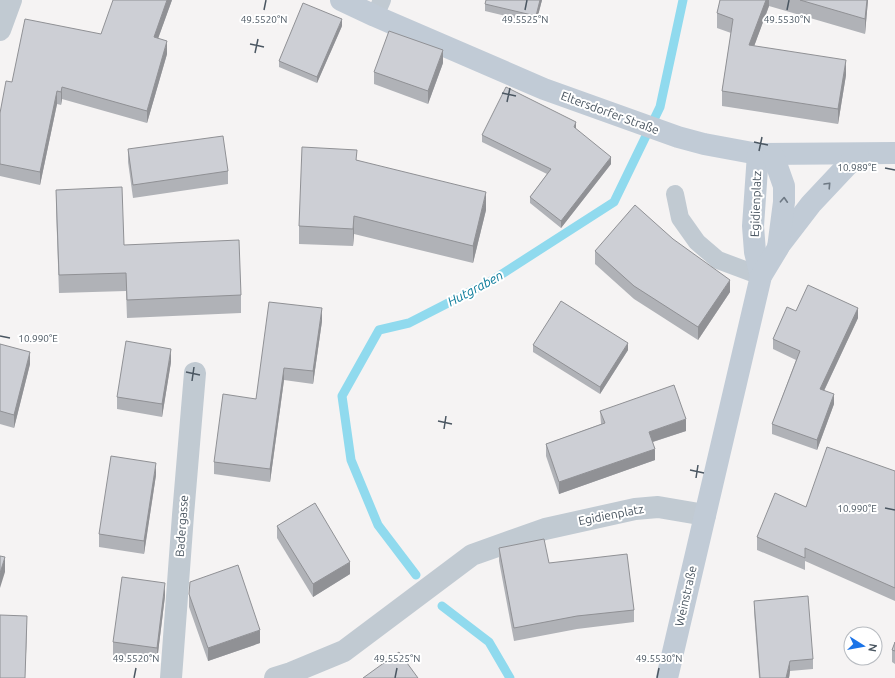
<svg xmlns="http://www.w3.org/2000/svg" width="895" height="678" font-family="Ubuntu,sans-serif">
<rect width="100%" height="100%" fill="#f5f3f3"/>
<g fill="none" stroke-linecap="round" stroke-linejoin="round">
<g stroke="#90daee" stroke-width="9">
<path d="M 416,575 L 378,525 L 351,460 L 342,396 L 379,330 L 409,323 L 491,281 L 614,202 L 660,107 L 683,0"/>
<path d="M 442,606 L 489,642 L 510,678"/>
</g>
<g stroke="#c1cad2" stroke-width="18">
<path d="M 375,16 L 382,0"/>
<path d="M 675,194 L 680,218 L 697,242 L 718,260 L 761,276"/>
</g>
<g stroke="#c1cad2" stroke-width="22">
<path d="M 0,30 L 11,0"/>
<path d="M 171,678 L 183,515 L 195,373"/>
<path d="M 275,678 L 291,673 L 344,651 L 472,555 L 545,529 L 635,509 L 658,507 L 705,515"/>
</g>
<g stroke="#c1cbd6" stroke-width="22">
<path d="M 341,0 L 375,16 L 544,89 L 678,137 L 704,144 L 758,154 L 895,153"/>
<path d="M 758,154 L 753,226 L 755,252 L 761,276"/>
<path d="M 778,247 L 811,204 L 858,154"/>
<path d="M 667,678 L 761,276 L 778,248 L 784,202 L 784,186 L 773,155"/>
</g>
</g>
<g fill="#b0b2b7">
<path d="M 172,0 L 158,38 L 167,54 L 147,123 L 62,99 L 61,105 L 57,104 L 40,185 L 0,176 L 0,113 L 101,34 Z"/>
<path d="M 542,0 L 536,23 L 485,11 L 485,4 Z"/>
<path d="M 720,0 L 868,0 L 865,34 L 769,6 L 754,46 L 846,75 L 838,124 L 722,106 L 722,91 L 731,33 L 717,28 L 717,13 Z"/>
<path d="M 342,26 L 317,83 L 279,67 L 279,61 Z"/>
<path d="M 443,63 L 428,104 L 374,84 L 374,72 Z"/>
<path d="M 576,129 L 611,164 L 561,228 L 530,203 L 530,197 L 547,174 L 482,142 L 482,135 Z"/>
<path d="M 128,149 L 228,171 L 228,184 L 133,198 L 128,162 Z"/>
<path d="M 357,160 L 486,210 L 473,263 L 354,234 L 353,246 L 299,244 L 299,226 Z"/>
<path d="M 56,190 L 124,245 L 241,295 L 241,313 L 127,318 L 126,291 L 59,293 L 56,208 Z"/>
<path d="M 595,251 L 730,292 L 698,340 L 634,299 L 595,264 Z"/>
<path d="M 796,311 L 858,318 L 824,391 L 834,404 L 817,450 L 772,434 L 772,424 L 796,360 L 773,349 L 773,339 Z"/>
<path d="M 322,321 L 313,384 L 284,380 L 270,482 L 214,474 L 214,462 L 256,399 Z"/>
<path d="M 0,344 L 30,364 L 14,428 L 0,424 Z"/>
<path d="M 533,345 L 628,350 L 600,394 L 533,352 Z"/>
<path d="M 171,362 L 162,417 L 117,409 L 117,397 Z"/>
<path d="M 600,411 L 686,431 L 653,442 L 655,460 L 559,494 L 546,456 L 546,444 L 601,424 Z"/>
<path d="M 895,471 L 895,601 L 805,561 L 805,570 L 757,550 L 757,537 L 806,507 Z"/>
<path d="M 156,475 L 144,554 L 99,547 L 99,534 Z"/>
<path d="M 277,526 L 350,574 L 313,597 L 277,538 Z"/>
<path d="M 499,548 L 549,563 L 634,610 L 634,622 L 577,629 L 514,641 L 499,561 Z"/>
<path d="M 189,594 L 260,643 L 208,661 L 189,607 Z"/>
<path d="M 165,596 L 157,661 L 113,655 L 113,642 Z"/>
<path d="M 754,601 L 813,659 L 813,669 L 790,671 L 789,678 L 759,678 L 754,611 Z"/>
<path d="M 895,642 L 895,664 L 892,662 L 892,650 Z"/>
</g>
<g fill="#909195">
<path d="M 167,0 L 172,0 L 154,50 L 154,37 Z"/>
<path d="M 540,0 L 542,0 L 536,23 L 536,16 Z"/>
<path d="M 766,0 L 769,0 L 769,6 L 749,60 L 749,45 Z"/>
<path d="M 867,0 L 868,0 L 865,34 L 865,19 Z"/>
<path d="M 342,19 L 342,26 L 317,83 L 317,77 Z"/>
<path d="M 167,41 L 167,54 L 147,123 L 147,111 Z"/>
<path d="M 443,50 L 443,63 L 428,104 L 428,91 Z"/>
<path d="M 846,60 L 846,75 L 838,124 L 838,109 Z"/>
<path d="M 62,87 L 62,99 L 61,105 L 61,92 Z"/>
<path d="M 57,91 L 57,104 L 40,185 L 40,172 Z"/>
<path d="M 576,122 L 576,129 L 574,127 Z"/>
<path d="M 611,157 L 611,164 L 561,228 L 561,221 Z"/>
<path d="M 486,192 L 486,210 L 473,263 L 473,246 Z"/>
<path d="M 354,216 L 354,234 L 353,246 L 353,229 Z"/>
<path d="M 730,280 L 730,292 L 698,340 L 698,327 Z"/>
<path d="M 322,308 L 322,321 L 313,384 L 313,371 Z"/>
<path d="M 858,308 L 858,318 L 820,399 L 820,389 Z"/>
<path d="M 628,343 L 628,350 L 600,394 L 600,387 Z"/>
<path d="M 171,349 L 171,362 L 162,417 L 162,404 Z"/>
<path d="M 30,352 L 30,364 L 14,428 L 14,415 Z"/>
<path d="M 284,368 L 284,380 L 270,482 L 270,469 Z"/>
<path d="M 834,394 L 834,404 L 817,450 L 817,440 Z"/>
<path d="M 686,419 L 686,431 L 649,443 L 649,432 Z"/>
<path d="M 655,449 L 655,460 L 559,494 L 559,482 Z"/>
<path d="M 156,463 L 156,475 L 144,554 L 144,541 Z"/>
<path d="M 5,557 L 5,572 L 0,588 L 0,573 Z"/>
<path d="M 350,562 L 350,574 L 313,597 L 313,584 Z"/>
<path d="M 165,583 L 165,596 L 157,661 L 157,648 Z"/>
<path d="M 27,616 L 27,631 L 25,678 Z"/>
<path d="M 260,630 L 260,643 L 208,661 L 208,648 Z"/>
<path d="M 790,661 L 790,671 L 789,678 L 786,678 Z"/>
</g>
<g fill="#cdcfd5" stroke="#909195">
<path d="M 113,0 L 167,0 L 154,37 L 167,41 L 147,111 L 62,87 L 61,92 L 57,91 L 40,172 L 0,164 L 0,113 L 6,81 L 12,82 L 25,19 L 101,34 Z"/>
<path d="M 486,0 L 540,0 L 536,16 L 485,4 Z"/>
<path d="M 720,0 L 766,0 L 749,45 L 846,60 L 838,109 L 722,91 L 733,19 L 717,13 Z"/>
<path d="M 800,0 L 867,0 L 865,19 Z"/>
<path d="M 303,3 L 342,19 L 317,77 L 279,61 Z"/>
<path d="M 389,31 L 443,50 L 428,91 L 374,72 Z"/>
<path d="M 506,87 L 576,122 L 574,127 L 611,157 L 561,221 L 530,197 L 551,169 L 482,135 Z"/>
<path d="M 223,136 L 228,171 L 133,185 L 128,149 Z"/>
<path d="M 302,147 L 357,150 L 356,160 L 486,192 L 473,246 L 354,216 L 353,229 L 299,226 Z"/>
<path d="M 122,187 L 124,245 L 239,240 L 241,295 L 127,300 L 126,273 L 59,275 L 56,190 Z"/>
<path d="M 635,205 L 673,239 L 730,280 L 698,327 L 634,286 L 595,251 Z"/>
<path d="M 808,285 L 858,308 L 820,389 L 834,394 L 817,440 L 772,424 L 800,351 L 773,339 L 787,307 L 796,311 Z"/>
<path d="M 561,301 L 628,343 L 600,387 L 533,345 Z"/>
<path d="M 269,302 L 322,308 L 313,371 L 284,368 L 270,469 L 214,462 L 223,394 L 256,399 Z"/>
<path d="M 126,341 L 171,349 L 162,404 L 117,397 Z"/>
<path d="M 0,344 L 30,352 L 14,415 L 0,411 Z"/>
<path d="M 674,385 L 686,419 L 649,432 L 655,449 L 559,482 L 546,444 L 605,423 L 600,411 Z"/>
<path d="M 827,447 L 895,471 L 895,588 L 805,548 L 805,558 L 757,537 L 775,493 L 806,507 Z"/>
<path d="M 111,456 L 156,463 L 144,541 L 99,534 Z"/>
<path d="M 315,503 L 350,562 L 313,584 L 277,526 Z"/>
<path d="M 544,539 L 549,563 L 627,554 L 634,610 L 577,616 L 514,628 L 499,548 Z"/>
<path d="M 0,556 L 5,557 L 0,573 Z"/>
<path d="M 238,565 L 260,630 L 208,648 L 189,594 L 190,582 Z"/>
<path d="M 122,577 L 165,583 L 157,648 L 113,642 Z"/>
<path d="M 808,596 L 813,659 L 790,661 L 786,678 L 760,678 L 754,601 Z"/>
<path d="M 0,615 L 27,616 L 25,678 L 0,678 Z"/>
<path d="M 895,642 L 895,651 L 892,650 Z"/>
<path d="M 399,652 L 418,678 L 363,678 Z"/>
</g>
<defs><path id="oneway-chevron" d="M-2-3.5L2.5 0L-2 3.5" fill="none" stroke-width="1.6" stroke-linecap="round" stroke-linejoin="round"/></defs>
<g stroke="#6e7984">
<use href="#oneway-chevron" transform="translate(828 185) rotate(-47)"/>
<use href="#oneway-chevron" transform="translate(784 200) rotate(-87)"/>
</g>
<path fill="none" stroke="#4a5661" stroke-width="1.5" d="M 264,10 L 266,0M 525,10 L 527,0M 787,10 L 789,0M 250,44 L 264,47M 255,53 L 258,39M 502,93 L 516,96M 507,102 L 510,88M 754,142 L 768,145M 759,151 L 762,137M 885,168 L 895,170M 0,336 L 10,338M 186,372 L 200,375M 192,381 L 194,367M 438,421 L 452,424M 444,429 L 446,416M 690,470 L 704,473M 696,478 L 698,465M 885,508 L 895,510M 134,678 L 136,668M 395,678 L 397,668M 657,678 L 659,668"/>
<g text-anchor="middle" stroke-width="4" stroke-linejoin="round" paint-order="stroke">
<g font-size="12" fill="#4a5661" stroke="#fff">
<text transform="translate(610 113) rotate(20)" y="4">Eltersdorfer Straße</text>
<text transform="translate(756 204) rotate(-88)" y="4">Egidienplatz</text>
<text transform="translate(611 515) rotate(-11)" y="4">Egidienplatz</text>
<text transform="translate(182 526) rotate(-86)" y="4">Badergasse</text>
<text transform="translate(686 596) rotate(-77)" y="4">Weinstraße</text>
</g>
<g font-size="13" font-style="italic" fill="#0c7c9b" stroke="#fff">
<text transform="translate(475 288) rotate(-28)" y="5">Hutgraben</text>
</g>
</g>
<g font-size="10" text-anchor="middle" fill="#4a5661" stroke="#fff" stroke-width="4" stroke-linejoin="round" paint-order="stroke">
<text x="264" y="23">49.5520°N</text>
<text x="525" y="23">49.5525°N</text>
<text x="787" y="23">49.5530°N</text>
<text x="857" y="171">10.989°E</text>
<text x="38" y="342">10.990°E</text>
<text x="857" y="512">10.990°E</text>
<text x="136" y="662">49.5520°N</text>
<text x="397" y="662">49.5525°N</text>
<text x="659" y="662">49.5530°N</text>
</g>
<g transform="translate(863 646) rotate(101)"><circle r="19" fill="#ffffff" stroke="#b7bbc0"/>
<path d="M0-3L7 15L0 10L-7 15Z" fill="#1a73e8"/>
<text y="-6" font-size="11" font-weight="bold" text-anchor="middle" fill="#4a5661">N</text>
</g>
</svg>
